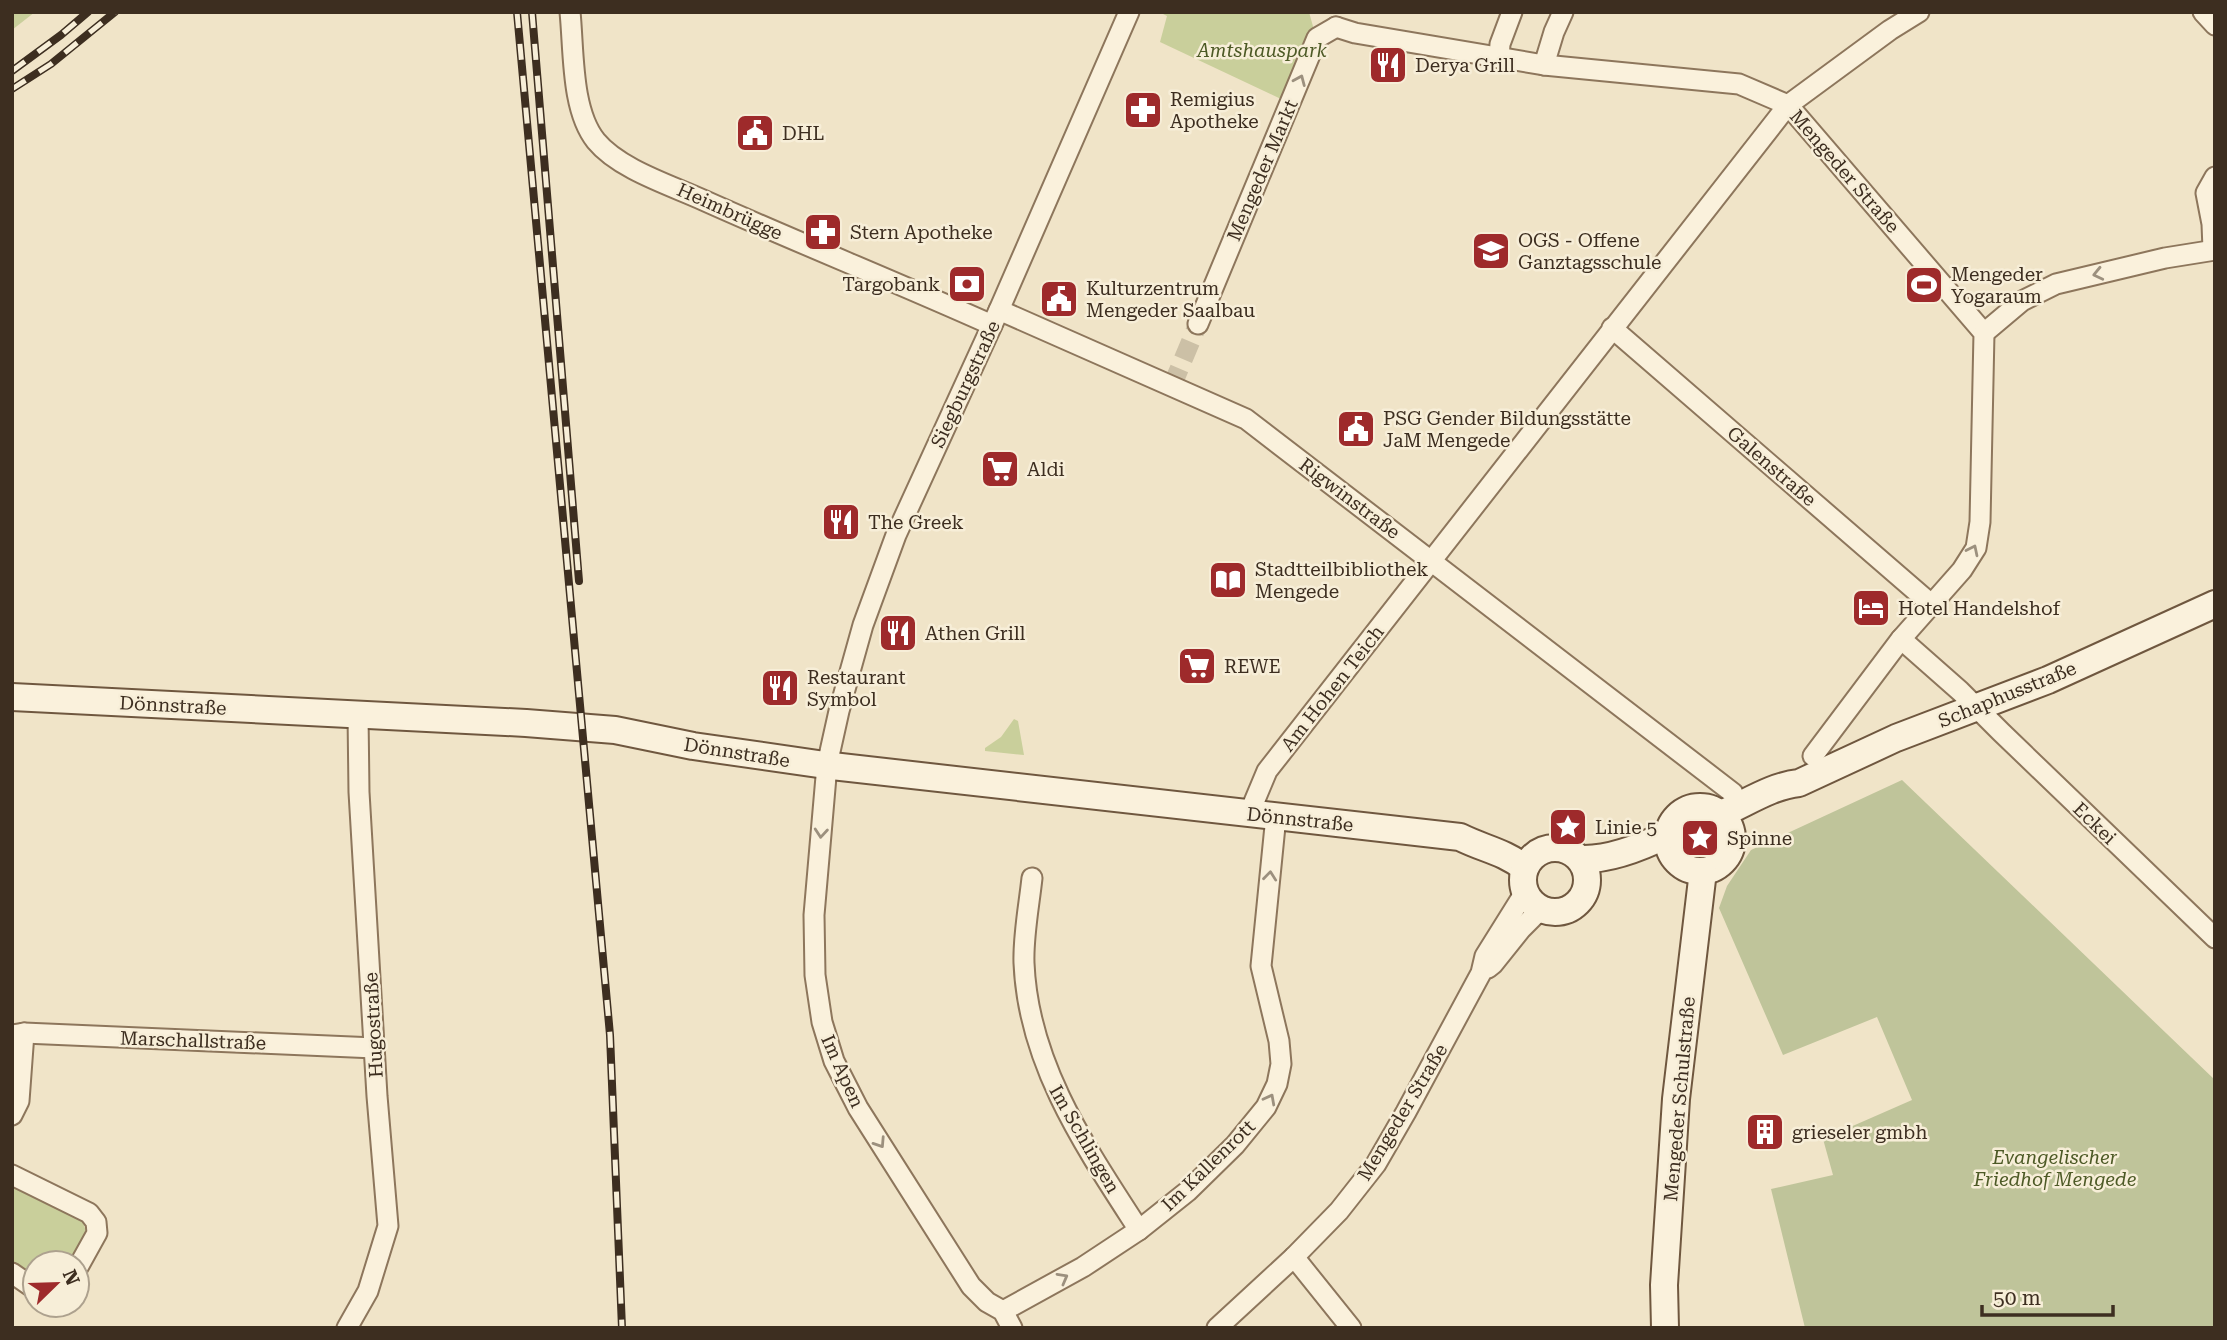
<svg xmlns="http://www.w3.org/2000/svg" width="2227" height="1340" font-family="'Roboto Serif',serif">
<rect width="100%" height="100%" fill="#f0e4c8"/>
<g fill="#c9cf9b">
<path d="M 12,12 L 35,12 L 12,30 Z"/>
<path d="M 1159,12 L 1309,12 L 1314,30 L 1281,99 L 1160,42 L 1167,16 Z"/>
<path d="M 1014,719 L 1018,721 L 1024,755 L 985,751 L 985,748 L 1001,737 Z"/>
<circle cx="1700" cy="837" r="18"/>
<path d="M 12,1187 L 83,1222 L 86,1232 L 70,1263 L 35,1263 L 35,1278 L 12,1262 Z"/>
</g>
<path fill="#bfc49a" d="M 1902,780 L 2215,1080 L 2215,1328 L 1805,1328 L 1771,1189 L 1833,1175 L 1823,1139 L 1912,1100 L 1877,1017 L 1783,1055 L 1719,908 L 1727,886 L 1751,850 Z"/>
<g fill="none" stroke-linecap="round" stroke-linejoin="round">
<path stroke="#ccc0a6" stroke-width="19" stroke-dasharray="19 10" stroke-linecap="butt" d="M 1172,386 L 1198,324"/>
<defs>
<g id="street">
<path d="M 570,12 C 574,51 571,110 596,141 C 619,169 670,185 703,200 C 799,243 896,282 992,325"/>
<path d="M 2203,12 L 2215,25"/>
<path d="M 1336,27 L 1355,33 L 1544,65 L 1739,84 L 1788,105 L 1984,333 L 1980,522 L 1976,548 L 1962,570 L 1901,639 L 1813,756"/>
<path d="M 1499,58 L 1500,44 L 1512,12"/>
<path d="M 1544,65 L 1554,32 L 1563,12"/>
<path d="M 2213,249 L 2212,224 L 2206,193 L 2215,177"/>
<path d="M 999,310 L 1246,419 L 1733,793"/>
<path d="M 1198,324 L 1317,38 L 1336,27"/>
<path d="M 1612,328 L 1931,604"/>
<path d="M 1984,333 L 2022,301 L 2056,284 L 2165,258 L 2215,250"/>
<path d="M 1901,639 L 1960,691 L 2001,732 L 2215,938"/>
<path d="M 1249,814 L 1267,771 L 1788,105 L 1890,30 L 1919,12"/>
<path d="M 1032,878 C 1029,906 1023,936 1024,963 C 1028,1064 1086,1148 1139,1230"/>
<path d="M 1488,968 L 1493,964 L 1521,929 L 1541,909"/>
<path d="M 12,1035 L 24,1033 L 375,1048"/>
<path d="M 12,1115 L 19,1101 L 24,1033"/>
<path d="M 12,1175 L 89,1213 L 96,1222 L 97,1233 L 77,1269"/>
<path d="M 1294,1257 L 1351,1328"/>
<path d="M 12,1273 L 35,1289"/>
<path d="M 1003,1311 L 1083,1267 L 1139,1230 L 1188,1191 L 1235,1145 L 1266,1107 L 1277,1084 L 1281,1064 L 1279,1041 L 1261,966 L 1276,816"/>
<path d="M 347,1328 L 368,1291 L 388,1226 L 377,1096 L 359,792 L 358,714"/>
<path d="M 1012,1328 L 1003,1311 L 987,1302 L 971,1286 L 858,1108 L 834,1061 L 822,1022 L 815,975 L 814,915 L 827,765 L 839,711 L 863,625 L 896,535 L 999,310 L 1129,12"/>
<path d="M 1217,1328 L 1294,1257 L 1339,1211 L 1376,1164 L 1406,1112 L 1481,973 L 1485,956 L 1525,892"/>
</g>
<g id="secondary">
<path d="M 12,697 L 526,723 L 615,730 L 693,746 L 832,766 L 1460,837 C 1484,849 1503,851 1525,868"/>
<circle cx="1700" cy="839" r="32"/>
<path d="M 1721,814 C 1747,803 1771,786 1799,783 L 1896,738 L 2048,680 L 2215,604"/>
<circle cx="1555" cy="880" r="32"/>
<path d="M 1581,859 C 1610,860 1642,847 1668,834"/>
<path d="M 1665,1328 L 1664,1285 L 1676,1099 L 1703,871"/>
</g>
</defs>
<use href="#street" stroke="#8d765c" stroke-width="23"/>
<use href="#secondary" stroke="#6f573f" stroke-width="30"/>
<use href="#street" stroke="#faf1dc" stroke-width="19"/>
<use href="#secondary" stroke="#faf1dc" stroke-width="26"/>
<defs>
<g id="rail">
<path d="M 517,12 L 610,1035 L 622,1328"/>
<path d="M 532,12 L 579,581"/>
<path d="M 12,71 L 61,35 L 88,12"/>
<path d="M 12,89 L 51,64 L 115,12"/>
</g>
</defs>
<use href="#rail" stroke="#3d2e20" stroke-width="8"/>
<use href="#rail" stroke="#f7eed8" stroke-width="5" stroke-dasharray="16" stroke-linecap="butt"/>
</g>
<defs><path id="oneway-chevron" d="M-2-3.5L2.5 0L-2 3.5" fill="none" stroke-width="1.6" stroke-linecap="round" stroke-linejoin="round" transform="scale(1.75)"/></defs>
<g stroke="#9c907e">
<use href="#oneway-chevron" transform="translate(1300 80) rotate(-67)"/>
<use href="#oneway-chevron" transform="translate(2098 274) rotate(167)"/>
<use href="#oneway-chevron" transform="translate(1973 550) rotate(-64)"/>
<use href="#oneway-chevron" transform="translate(821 833) rotate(95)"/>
<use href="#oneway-chevron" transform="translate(1270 876) rotate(-84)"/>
<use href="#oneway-chevron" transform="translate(1270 1099) rotate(-62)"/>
<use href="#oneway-chevron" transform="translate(880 1143) rotate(57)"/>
<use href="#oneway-chevron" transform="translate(1063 1278) rotate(-29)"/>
</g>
<defs>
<symbol id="restaurant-square" viewBox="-11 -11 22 22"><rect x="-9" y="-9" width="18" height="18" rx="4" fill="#9e2a2b" stroke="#f7eed8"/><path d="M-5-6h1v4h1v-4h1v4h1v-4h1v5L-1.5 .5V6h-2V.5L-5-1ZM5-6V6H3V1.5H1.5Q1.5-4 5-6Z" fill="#fff"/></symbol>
<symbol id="pharmacy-square" viewBox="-11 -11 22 22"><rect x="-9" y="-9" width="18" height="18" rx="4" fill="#9e2a2b" stroke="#f7eed8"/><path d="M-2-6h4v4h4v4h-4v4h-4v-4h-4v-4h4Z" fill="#fff"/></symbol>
<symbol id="civic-square" viewBox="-11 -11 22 22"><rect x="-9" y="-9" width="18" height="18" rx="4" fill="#9e2a2b" stroke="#f7eed8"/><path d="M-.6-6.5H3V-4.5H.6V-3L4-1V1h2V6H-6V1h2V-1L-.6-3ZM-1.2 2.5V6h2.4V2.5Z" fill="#fff"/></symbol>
<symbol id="school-square" viewBox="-11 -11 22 22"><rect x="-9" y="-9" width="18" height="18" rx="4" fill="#9e2a2b" stroke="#f7eed8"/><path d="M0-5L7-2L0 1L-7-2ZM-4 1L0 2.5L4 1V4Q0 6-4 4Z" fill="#fff"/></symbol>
<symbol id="bank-square" viewBox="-11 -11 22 22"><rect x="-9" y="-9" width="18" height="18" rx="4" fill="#9e2a2b" stroke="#f7eed8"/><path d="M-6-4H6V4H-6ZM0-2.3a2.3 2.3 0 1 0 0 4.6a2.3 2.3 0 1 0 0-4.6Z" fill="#fff"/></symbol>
<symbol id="stadium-square" viewBox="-11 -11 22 22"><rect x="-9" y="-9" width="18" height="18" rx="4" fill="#9e2a2b" stroke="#f7eed8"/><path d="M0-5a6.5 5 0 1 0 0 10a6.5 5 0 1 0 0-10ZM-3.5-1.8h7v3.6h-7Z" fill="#fff"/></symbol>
<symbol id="supermarket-square" viewBox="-11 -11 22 22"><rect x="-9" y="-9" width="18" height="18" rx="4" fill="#9e2a2b" stroke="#f7eed8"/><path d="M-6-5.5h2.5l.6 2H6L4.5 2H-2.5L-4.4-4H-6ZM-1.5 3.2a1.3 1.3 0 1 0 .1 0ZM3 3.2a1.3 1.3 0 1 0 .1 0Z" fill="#fff"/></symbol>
<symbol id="library-square" viewBox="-11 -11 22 22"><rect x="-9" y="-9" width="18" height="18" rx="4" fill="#9e2a2b" stroke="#f7eed8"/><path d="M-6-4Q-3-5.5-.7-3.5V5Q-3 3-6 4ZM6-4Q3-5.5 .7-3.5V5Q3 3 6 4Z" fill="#fff"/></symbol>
<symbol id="hotel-square" viewBox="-11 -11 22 22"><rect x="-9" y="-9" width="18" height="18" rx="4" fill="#9e2a2b" stroke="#f7eed8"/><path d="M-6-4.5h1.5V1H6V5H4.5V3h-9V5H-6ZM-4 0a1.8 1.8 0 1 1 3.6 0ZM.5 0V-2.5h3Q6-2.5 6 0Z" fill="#fff"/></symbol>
<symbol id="sight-square" viewBox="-11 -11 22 22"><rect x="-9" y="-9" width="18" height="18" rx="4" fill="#9e2a2b" stroke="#f7eed8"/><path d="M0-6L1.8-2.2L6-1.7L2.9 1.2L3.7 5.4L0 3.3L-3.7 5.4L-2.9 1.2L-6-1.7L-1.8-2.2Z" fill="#fff"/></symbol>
<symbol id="building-square" viewBox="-11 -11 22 22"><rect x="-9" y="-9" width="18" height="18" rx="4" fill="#9e2a2b" stroke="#f7eed8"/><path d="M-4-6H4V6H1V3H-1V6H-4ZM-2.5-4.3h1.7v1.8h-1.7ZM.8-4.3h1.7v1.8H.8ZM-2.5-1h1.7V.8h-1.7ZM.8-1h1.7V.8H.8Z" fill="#fff"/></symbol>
</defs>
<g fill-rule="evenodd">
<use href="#restaurant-square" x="1366" y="43" width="44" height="44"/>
<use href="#pharmacy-square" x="1121" y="88" width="44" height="44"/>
<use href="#civic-square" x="733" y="111" width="44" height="44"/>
<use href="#pharmacy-square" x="801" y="210" width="44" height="44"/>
<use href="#school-square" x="1469" y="229" width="44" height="44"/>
<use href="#bank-square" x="945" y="262" width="44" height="44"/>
<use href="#stadium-square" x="1902" y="263" width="44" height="44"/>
<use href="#civic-square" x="1037" y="277" width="44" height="44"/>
<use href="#civic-square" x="1334" y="407" width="44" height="44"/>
<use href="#supermarket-square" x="978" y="447" width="44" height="44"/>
<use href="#restaurant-square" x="819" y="500" width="44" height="44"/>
<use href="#library-square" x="1206" y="558" width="44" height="44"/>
<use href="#hotel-square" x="1849" y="586" width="44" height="44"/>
<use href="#restaurant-square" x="876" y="611" width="44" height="44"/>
<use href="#supermarket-square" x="1175" y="644" width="44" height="44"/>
<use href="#restaurant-square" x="758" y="666" width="44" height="44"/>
<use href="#sight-square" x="1546" y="805" width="44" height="44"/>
<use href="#sight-square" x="1678" y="816" width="44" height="44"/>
<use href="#building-square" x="1743" y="1110" width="44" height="44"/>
</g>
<g text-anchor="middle" stroke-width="5" stroke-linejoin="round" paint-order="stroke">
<g font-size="19" font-style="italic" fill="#4d5a26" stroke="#f7eed8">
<text x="1262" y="57">Amtshauspark</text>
<text x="2055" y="1164">Evangelischer<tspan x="2055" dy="22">Friedhof Mengede</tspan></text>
</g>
<g font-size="19" fill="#3d2e20" stroke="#f7eed8" text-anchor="start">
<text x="1415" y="72">Derya Grill</text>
<text x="1170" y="106">Remigius<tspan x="1170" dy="22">Apotheke</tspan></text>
<text x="782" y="140">DHL</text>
<text x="850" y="239">Stern Apotheke</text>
<text x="1518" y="247">OGS - Offene<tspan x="1518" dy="22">Ganztagsschule</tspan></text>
<text x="1951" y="281">Mengeder<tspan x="1951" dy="22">Yogaraum</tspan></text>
<text x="940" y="291" text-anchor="end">Targobank</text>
<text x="1086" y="295">Kulturzentrum<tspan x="1086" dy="22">Mengeder Saalbau</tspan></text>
<text x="1383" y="425">PSG Gender Bildungsstätte<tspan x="1383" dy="22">JaM Mengede</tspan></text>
<text x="1027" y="476">Aldi</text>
<text x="868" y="529">The Greek</text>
<text x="1255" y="576">Stadtteilbibliothek<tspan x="1255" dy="22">Mengede</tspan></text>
<text x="1898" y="615">Hotel Handelshof</text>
<text x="925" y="640">Athen Grill</text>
<text x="1224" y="673">REWE</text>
<text x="807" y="684">Restaurant<tspan x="807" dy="22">Symbol</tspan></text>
<text x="1595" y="834">Linie 5</text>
<text x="1727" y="845">Spinne</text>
<text x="1792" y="1139">grieseler gmbh</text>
</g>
<g font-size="19" fill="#3d2e20" stroke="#f7eed8">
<text transform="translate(1262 170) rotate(-67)" y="7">Mengeder Markt</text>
<text transform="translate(1845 171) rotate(49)" y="7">Mengeder Straße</text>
<text transform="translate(730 211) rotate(24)" y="7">Heimbrügge</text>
<text transform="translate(965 384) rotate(-65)" y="7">Siegburgstraße</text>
<text transform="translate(1772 466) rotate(41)" y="7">Galenstraße</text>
<text transform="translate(1350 498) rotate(37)" y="7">Rigwinstraße</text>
<text transform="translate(1332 688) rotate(-52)" y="7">Am Hohen Teich</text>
<text transform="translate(2007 694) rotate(-22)" y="7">Schaphusstraße</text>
<text transform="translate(173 705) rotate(3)" y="7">Dönnstraße</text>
<text transform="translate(737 752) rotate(9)" y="7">Dönnstraße</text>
<text transform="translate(1300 819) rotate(6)" y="7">Dönnstraße</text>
<text transform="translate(2095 823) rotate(44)" y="7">Eckei</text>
<text transform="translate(373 1025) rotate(-93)" y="7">Hugostraße</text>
<text transform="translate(193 1040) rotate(2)" y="7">Marschallstraße</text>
<text transform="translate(843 1071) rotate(66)" y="7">Im Apen</text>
<text transform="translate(1679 1099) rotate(-85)" y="7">Mengeder Schulstraße</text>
<text transform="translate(1402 1112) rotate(-59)" y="7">Mengeder Straße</text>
<text transform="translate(1085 1139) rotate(60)" y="7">Im Schlingen</text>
<text transform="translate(1208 1165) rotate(-44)" y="7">Im Kallenrott</text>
</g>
</g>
<rect width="2227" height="1340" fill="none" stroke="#3d2e20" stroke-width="28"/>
<g transform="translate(56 1284) rotate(67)"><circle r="33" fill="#f7eed8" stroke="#ada18e" stroke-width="2"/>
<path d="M0-5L12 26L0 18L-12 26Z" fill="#9e2a2b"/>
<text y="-10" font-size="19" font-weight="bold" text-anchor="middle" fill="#3d2e20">N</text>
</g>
<path d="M1982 1305v10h131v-10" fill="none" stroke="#3d2e20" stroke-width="3.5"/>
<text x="1993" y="1305" font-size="21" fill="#3d2e20" stroke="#f7eed8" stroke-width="5" paint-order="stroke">50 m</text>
</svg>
